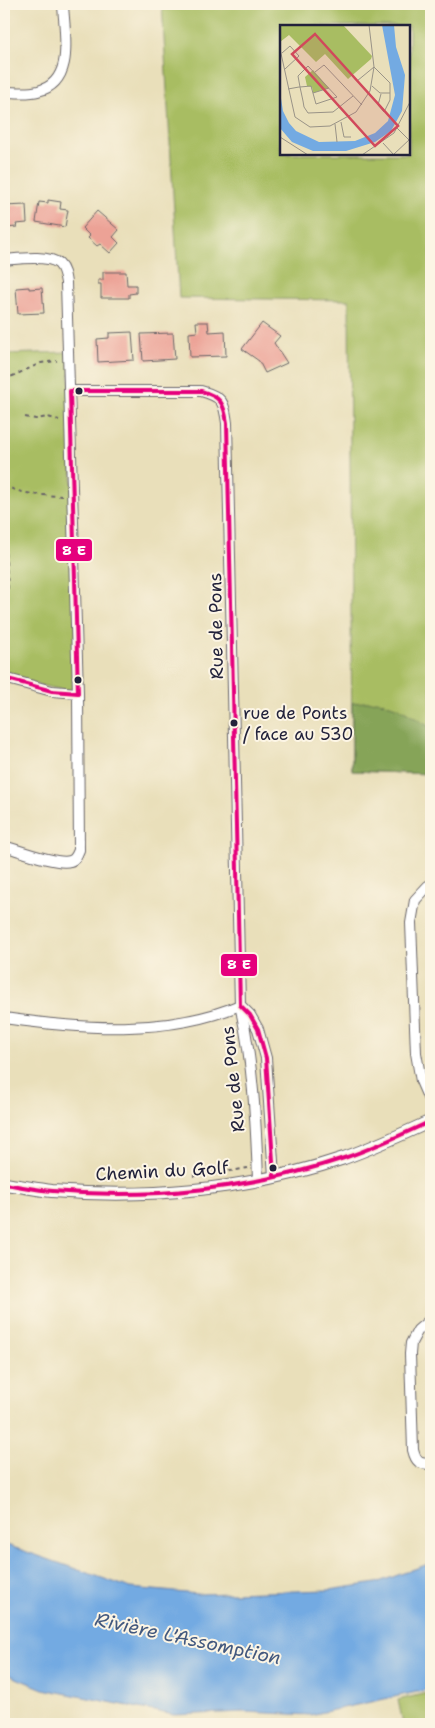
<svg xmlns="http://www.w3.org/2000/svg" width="435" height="1728" font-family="'Shantell Sans',sans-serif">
<rect width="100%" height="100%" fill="#fcf5e5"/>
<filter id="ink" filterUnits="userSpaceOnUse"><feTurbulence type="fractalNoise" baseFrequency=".02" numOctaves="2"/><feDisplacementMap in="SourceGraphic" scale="10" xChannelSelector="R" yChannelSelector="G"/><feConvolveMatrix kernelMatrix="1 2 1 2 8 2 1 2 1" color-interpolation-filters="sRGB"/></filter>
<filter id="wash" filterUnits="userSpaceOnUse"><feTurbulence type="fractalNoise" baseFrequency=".0096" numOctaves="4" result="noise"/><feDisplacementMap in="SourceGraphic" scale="20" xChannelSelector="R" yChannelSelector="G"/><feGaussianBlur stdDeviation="1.12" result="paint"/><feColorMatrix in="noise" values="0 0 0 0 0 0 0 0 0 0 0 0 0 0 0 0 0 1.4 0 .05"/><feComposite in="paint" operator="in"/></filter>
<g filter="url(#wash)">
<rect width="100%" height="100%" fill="#e9dfba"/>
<g fill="#a8bd62" stroke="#65704e" fill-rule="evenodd">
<path d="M 162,4 L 431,4 L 431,774 L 352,771 L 349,300 L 179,298 ZM 281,26 L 409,26 L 409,154 L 281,154 Z"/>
<path d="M 69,352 L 78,693 L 4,678 L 4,354 Z"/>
<path d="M 431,1692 L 431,1724 L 403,1724 L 398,1700 Z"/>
</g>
<path fill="#86a458" stroke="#54634a" d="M 378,701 L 399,708 L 428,726 L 431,727 L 431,774 L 352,771 L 352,703 Z"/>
<path fill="#73aae2" stroke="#4a668e" d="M 4,1544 L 131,1588 L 198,1594 L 328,1590 L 376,1583 L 431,1563 L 431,1689 L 310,1715 L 244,1712 L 174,1715 L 43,1689 L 4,1673 Z"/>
<g id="blocks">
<g fill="#eca296">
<path d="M 48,200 L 61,202 L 60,209 L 68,210 L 65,227 L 36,222 L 39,202 L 48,203 Z"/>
<path d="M 26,205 L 27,223 L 16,224 L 17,227 L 4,228 L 4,206 Z"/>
<path d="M 97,211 L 119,230 L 113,237 L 119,243 L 110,253 L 100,244 L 97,246 L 88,238 L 90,236 L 82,228 Z"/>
<path d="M 103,272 L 126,272 L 127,285 L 136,285 L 136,293 L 129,294 L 129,298 L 101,298 L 101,284 L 98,284 L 98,280 L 103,280 Z"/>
<path d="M 29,287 L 29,289 L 42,288 L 44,313 L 18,314 L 16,288 Z"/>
<path d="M 196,322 L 208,322 L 209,332 L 225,331 L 226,356 L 190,357 L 189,333 L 197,332 Z"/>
<path d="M 262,323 L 280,336 L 274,343 L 287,363 L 265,373 L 259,361 L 242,349 Z"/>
<path d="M 132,332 L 134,360 L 98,362 L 97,339 L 109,338 L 109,333 Z"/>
<path d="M 173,333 L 175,359 L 143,361 L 141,334 Z"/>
</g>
</g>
</g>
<g filter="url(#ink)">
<use href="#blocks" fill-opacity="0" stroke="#686467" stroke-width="1"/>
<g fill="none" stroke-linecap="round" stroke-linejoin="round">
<defs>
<g id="minor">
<path d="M 4,92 C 14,92 28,94 38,91 C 76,82 64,32 63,4"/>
<path d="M 4,260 C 17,259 49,254 59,264 C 64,269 65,276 66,283 L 78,693 L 79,850 C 77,855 75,860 70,861 C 57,865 18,850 4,846"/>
<path d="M 70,391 L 201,391 C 223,397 224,402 227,423 L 240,1005 C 253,1062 256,1122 258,1180"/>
<path d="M 4,678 L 52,691 L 78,693"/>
<path d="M 431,885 L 428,886 L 415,900 L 411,923 L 416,1053 L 421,1081 L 431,1104"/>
<path d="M 240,1005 L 250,1015 L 258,1029 L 266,1058 L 274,1176"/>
<path d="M 4,1018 C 80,1029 168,1036 240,1005"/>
<path d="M 431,1319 L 418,1330 L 411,1343 L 410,1354 L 413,1450 C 416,1462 419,1464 431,1464"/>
</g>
<path id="tertiary" d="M 4,1184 C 20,1186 36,1189 52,1191 C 150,1199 251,1189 344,1158 C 374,1147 403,1134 431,1121"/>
</defs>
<use href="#minor" stroke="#686467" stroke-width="12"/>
<use href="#tertiary" stroke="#686467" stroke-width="14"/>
<g stroke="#686467" stroke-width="2" stroke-dasharray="4 4" stroke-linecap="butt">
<path d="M 4,380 L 41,363 L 57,361"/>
<path d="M 25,417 L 36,419 L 48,417 L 59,420"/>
<path d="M 4,485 C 22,495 41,495 62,496"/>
<path d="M 4,537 L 8,588 L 4,613"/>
<path d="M 213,1174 L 248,1168"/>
<path d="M 193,1176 L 203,1175"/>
</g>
<use href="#minor" stroke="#fff" stroke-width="10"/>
<use href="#tertiary" stroke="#fff" stroke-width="12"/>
<defs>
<g id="bus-1">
<path d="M 4,678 L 52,691 L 78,693 L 70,391 L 201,391 C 221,397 224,403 227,423 L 240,1005 L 250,1015 L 258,1029 L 266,1058 L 274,1176"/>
<path d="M 4,1184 C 20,1186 36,1190 53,1191 C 150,1200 252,1189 344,1158 C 374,1148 403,1134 431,1121"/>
</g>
</defs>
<use href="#bus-1" stroke="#fcf5e5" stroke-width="8"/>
<use href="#bus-1" stroke="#e5007d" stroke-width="4"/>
</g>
</g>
<g fill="#22223b" stroke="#fcf5e5" stroke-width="2">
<circle cx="79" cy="391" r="4.5"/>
<circle cx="78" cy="680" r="4.5"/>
<circle cx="234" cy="723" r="4.5"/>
<circle cx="273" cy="1168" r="4.5"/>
</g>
<g text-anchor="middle" stroke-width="4" stroke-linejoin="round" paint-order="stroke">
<g font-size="17" fill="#22223b" stroke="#fcf5e5" text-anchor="start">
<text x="243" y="719">rue de Ponts<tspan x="243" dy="21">/ face au 530</tspan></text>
</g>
<g font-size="18" fill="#22223b" stroke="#fcf5e5">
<text transform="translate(216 626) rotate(-91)" y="6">Rue de Pons</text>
<text transform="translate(233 1079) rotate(-96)" y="6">Rue de Pons</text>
<text transform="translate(162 1171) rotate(-3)" y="6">Chemin du Golf</text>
</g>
<g font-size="19" font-style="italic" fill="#42587e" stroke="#fcf5e5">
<text transform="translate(188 1638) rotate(12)" y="7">Rivière L'Assomption</text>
</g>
</g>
<g transform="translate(280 25)">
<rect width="130" height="130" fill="#e9dfba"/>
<path d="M 0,0 L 63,0 L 92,31 L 91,34 L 68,54 L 45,29 L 36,37 L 9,10 L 0,17 ZM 33,45 L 49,63 L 33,68 L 32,62 L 27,61 L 25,52 Z" fill="#a8bd62"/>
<path d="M 102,0 L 114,0 L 116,22 L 125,50 L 122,86 L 111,106 L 95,117 L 66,126 L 33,126 L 12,117 L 0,103 L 0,67 L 3,86 L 9,98 L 16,106 L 39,117 L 75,116 L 95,108 L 108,96 L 115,70 Z" fill="#73aae2"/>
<path fill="none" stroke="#999387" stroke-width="1" d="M 0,24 L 15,92 L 30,102 L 50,101 L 76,87 L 90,66 L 94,42 L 89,0M 2,28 L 10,21 L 19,31 L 5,44M 35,47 L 44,40 L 82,80M 92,61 L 100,68 L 110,68M 8,64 L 19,62 L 20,62 L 31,61 L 36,79 L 57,72 L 28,41 L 18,51 L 20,62 L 23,76 L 24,82 L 28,88 L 53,87 L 73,71M 33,68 L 49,63M 89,68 L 77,56 L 94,42 L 110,58 L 110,75 L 104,87 L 98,80 L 101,69M 61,97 L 64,112 L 71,112M 55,99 L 57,117M 117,103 L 130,116M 0,112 L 28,130M 103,118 L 114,130M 82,130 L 114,108 L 130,77M 113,130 L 130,114"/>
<path fill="#d1495b" fill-opacity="0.15" stroke="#d1495b" stroke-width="2.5" d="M 35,9 L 118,101 L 95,121 L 12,29 Z"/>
<rect width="130" height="130" fill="none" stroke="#22223b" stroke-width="2.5"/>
</g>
<g stroke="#fcf5e5" stroke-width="2">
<rect x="55" y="538" width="38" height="24" rx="5" fill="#e5007d"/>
<rect x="220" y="953" width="38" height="24" rx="5" fill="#e5007d"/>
</g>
<g font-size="14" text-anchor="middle" font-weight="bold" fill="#fff">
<text x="74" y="555">8 E</text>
<text x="239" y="969">8 E</text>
</g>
<rect width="435" height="1728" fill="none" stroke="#fcf5e5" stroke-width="20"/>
</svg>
